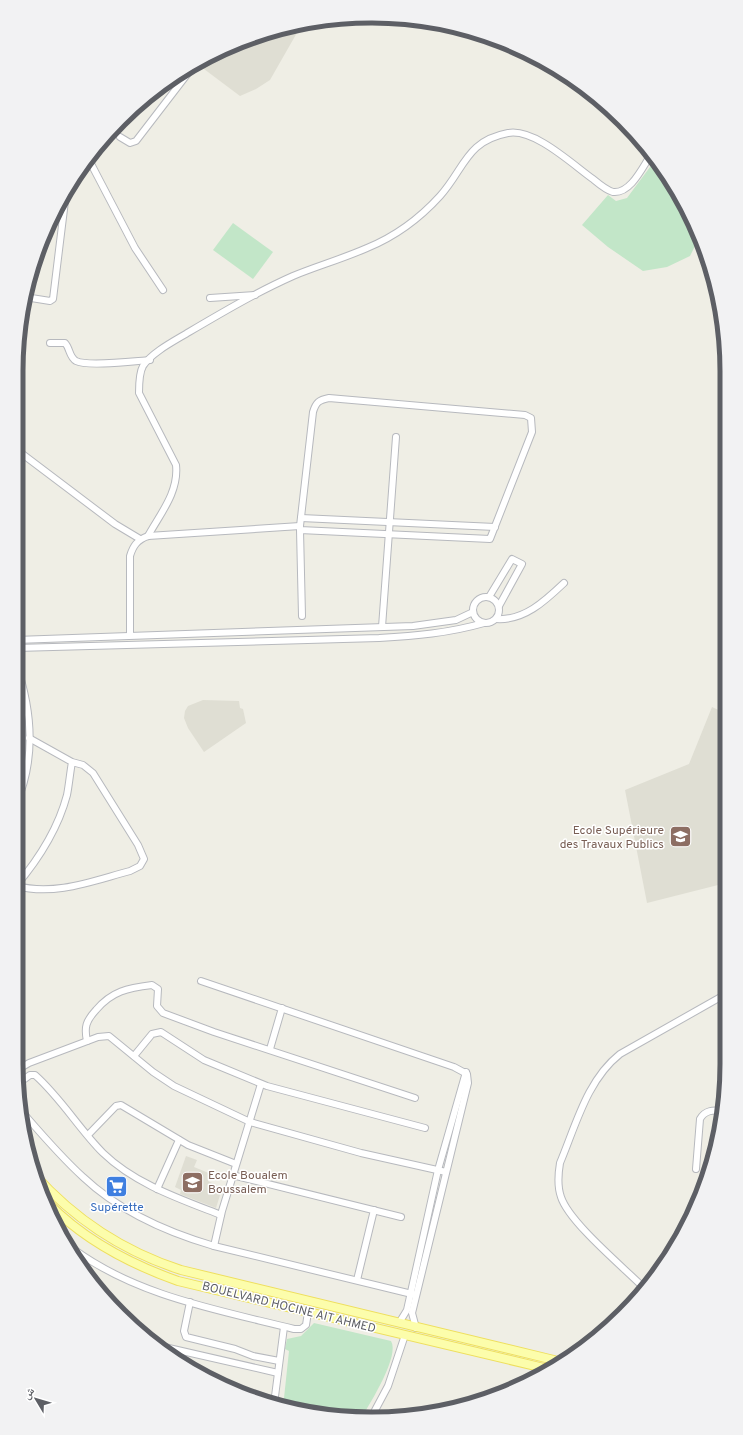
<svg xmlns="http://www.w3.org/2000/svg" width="743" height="1435" font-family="Overpass,'Noto Naskh Arabic',sans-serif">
<rect width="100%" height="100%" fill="#efeee5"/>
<g fill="#dfded3">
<path d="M 302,24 L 270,80 L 256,89 L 240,96 L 196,63 L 257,35 Z"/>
<path d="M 203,700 L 239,701 L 240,708 L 243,709 L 246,723 L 204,752 L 188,728 L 184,718 L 185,711 L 188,706 Z"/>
<path d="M 712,707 L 725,713 L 726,883 L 647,903 L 625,790 L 689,764 Z"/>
<path d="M 186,1156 L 197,1160 L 194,1167 L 211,1174 L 208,1181 L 214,1184 L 212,1189 L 221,1192 L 216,1208 L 180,1194 L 181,1190 L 175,1187 Z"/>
</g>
<g fill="#c2e6c8">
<path d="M 656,159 L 700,236 L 690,256 L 667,267 L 643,271 L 608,247 L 582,225 L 608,195 L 616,201 L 627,198 Z"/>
<path d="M 233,223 L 273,252 L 253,279 L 213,250 Z"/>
<path d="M 314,1323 L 391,1341 C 400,1355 371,1402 363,1415 L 278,1406 L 279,1398 L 284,1398 L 289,1351 L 285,1349 L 287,1339 L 301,1336 Z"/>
</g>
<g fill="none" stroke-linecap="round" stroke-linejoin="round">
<defs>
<g id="minor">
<path d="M 120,137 L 130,143 L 136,141 L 189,72 L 187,68"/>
<path d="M 88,158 L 135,248 L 163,290"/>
<path d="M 25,297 L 50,301 L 53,299 L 66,193"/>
<path d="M 210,298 L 255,295"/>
<path d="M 50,343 L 65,343 C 70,348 69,357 76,361 C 88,367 135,361 150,360"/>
<path d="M 17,450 L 115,524 L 140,539"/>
<path d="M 301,518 L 495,527"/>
<path d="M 300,530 L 490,539 L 532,432 L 531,418 L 525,415 L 329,398 C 319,400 316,402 313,412 L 300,526 L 300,530 L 302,616"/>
<path d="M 148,536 C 160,514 179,492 176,465 L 139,393 C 139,384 139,373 143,366 C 152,352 176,340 189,332 C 223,312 257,292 293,276 C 317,266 342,259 367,248 C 394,237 420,218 440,196 C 465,168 466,141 508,133 C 534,128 572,164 593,179 C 599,184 606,190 613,192 C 631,194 643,166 652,153"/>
<path d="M 489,597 L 512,559 L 522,564 L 499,606"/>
<circle cx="486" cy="610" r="13"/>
<path d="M 496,619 C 524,621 545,601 564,583"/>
<path d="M 382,627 L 396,437"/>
<path d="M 130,635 L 130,556 C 133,546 137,540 148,536 L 300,526"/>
<path d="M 16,640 L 413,626 L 456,620 L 473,612"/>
<path d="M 16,648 L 379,638 C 415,636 449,633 484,623"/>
<path d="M 29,738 L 72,762 L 83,765 L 93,773 L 138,845 L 144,859 L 140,866 L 130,871 C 92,881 56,896 16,886 C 38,860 58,829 67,795 C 69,785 70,773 72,762"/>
<path d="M 16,780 C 24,752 23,721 16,694"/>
<path d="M 16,804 C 36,759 32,710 16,664"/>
<path d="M 201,981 L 454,1067 L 467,1074 L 468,1083 L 412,1313 L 416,1328"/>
<path d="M 87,1041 C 84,1027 86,1021 96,1010 C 112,991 128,988 152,985 L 158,989 L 157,1006 L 163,1013 L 214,1032 L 415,1098"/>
<path d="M 270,1049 L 282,1008"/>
<path d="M 134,1056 L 152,1034 L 161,1032 L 204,1060 L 267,1086 L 425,1128"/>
<path d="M 17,1070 L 29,1063 L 98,1037 L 109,1036 L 153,1072 L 174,1086 L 250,1122 L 361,1153 L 446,1172"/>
<path d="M 19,1083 L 30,1075 L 35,1075 C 61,1098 79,1129 103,1153 C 135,1184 180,1199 221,1215"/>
<path d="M 24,1114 C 43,1136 62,1158 83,1177 C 120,1212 166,1232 214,1246 L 416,1295"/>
<path d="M 88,1135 L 116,1106 L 121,1105 L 188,1145 L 236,1164"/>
<path d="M 696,1169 L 700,1119 C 705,1110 713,1110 722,1111"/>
<path d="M 232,1175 L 401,1217"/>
<path d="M 157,1189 L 179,1140"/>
<path d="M 214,1246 L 222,1211 L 261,1084"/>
<path d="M 72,1248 C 136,1296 219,1310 294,1329 L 301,1329 L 306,1325 L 308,1312"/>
<path d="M 357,1280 L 374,1210"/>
<path d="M 643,1287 C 622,1266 569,1222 561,1197 C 557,1186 558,1175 560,1163 C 576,1125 587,1080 620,1054 L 726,994"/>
<path d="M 190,1302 L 184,1331 L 186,1337 L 235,1349 L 253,1356 L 279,1361"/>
<path d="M 399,1323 L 407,1310 L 438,1170 L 466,1072"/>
<path d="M 160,1346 L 278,1373"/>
<path d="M 264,1400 L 275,1399"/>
<path d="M 274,1404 L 284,1327"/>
<path d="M 372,1416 L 388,1386 L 405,1335"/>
</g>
<g id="major">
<path d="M 34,1174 C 75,1220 122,1251 181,1270 L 558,1361"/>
<path d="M 48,1203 C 84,1240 130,1264 178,1281 L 548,1369"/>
</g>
</defs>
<use href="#minor" stroke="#b7b9be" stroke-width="8"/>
<use href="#major" stroke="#eedf5e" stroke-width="10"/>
<use href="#minor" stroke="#fff" stroke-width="6"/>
<use href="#major" stroke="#fcfdab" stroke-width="8"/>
</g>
<defs>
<symbol id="university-square" viewBox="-11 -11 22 22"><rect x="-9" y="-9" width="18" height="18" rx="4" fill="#8d6e63" stroke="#fff"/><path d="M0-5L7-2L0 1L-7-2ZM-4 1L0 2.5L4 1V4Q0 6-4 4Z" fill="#fff"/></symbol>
<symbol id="school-square" viewBox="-11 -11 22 22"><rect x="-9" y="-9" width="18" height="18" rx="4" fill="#8d6e63" stroke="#fff"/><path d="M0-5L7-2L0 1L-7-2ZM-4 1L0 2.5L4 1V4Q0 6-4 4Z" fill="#fff"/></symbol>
<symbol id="supermarket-square" viewBox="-11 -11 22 22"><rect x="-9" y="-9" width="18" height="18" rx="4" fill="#3f7fe0" stroke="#fff"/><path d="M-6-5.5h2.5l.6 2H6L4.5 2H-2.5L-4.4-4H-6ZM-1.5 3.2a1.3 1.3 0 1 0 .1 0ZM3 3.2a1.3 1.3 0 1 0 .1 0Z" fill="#fff"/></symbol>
</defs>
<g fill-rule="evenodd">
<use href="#university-square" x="668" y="824" width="25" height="25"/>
<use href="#school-square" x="180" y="1170" width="25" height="25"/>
<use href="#supermarket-square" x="104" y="1174" width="25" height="25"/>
</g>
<g text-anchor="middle" stroke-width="3" stroke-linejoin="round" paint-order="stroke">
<g font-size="12" fill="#785e54" stroke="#fff" text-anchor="end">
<text x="664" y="834">Ecole Supérieure<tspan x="664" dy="14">des Travaux Publics</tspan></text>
<text x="208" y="1179" text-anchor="start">Ecole Boualem<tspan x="208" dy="14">Boussalem</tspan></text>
</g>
<g font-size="12" fill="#366cbe" stroke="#fff">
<text x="117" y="1211">Supérette</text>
</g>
<g font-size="12" fill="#5d5f65" stroke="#fff">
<text transform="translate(289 1307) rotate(14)" y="4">BOUELVARD HOCINE AIT AHMED</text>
</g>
</g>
<path d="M0 0H743V1435H0ZM371 23H372A348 348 0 0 1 720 371V1064A348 348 0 0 1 372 1412H371A348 348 0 0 1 23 1064V371A348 348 0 0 1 371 23Z" fill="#f2f2f3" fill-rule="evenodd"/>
<path fill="none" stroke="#5d5f65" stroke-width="5" d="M371 23H372A348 348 0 0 1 720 371V1064A348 348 0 0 1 372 1412H371A348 348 0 0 1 23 1064V371A348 348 0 0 1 371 23Z"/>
<g transform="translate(36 1399) rotate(308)" stroke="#ffffff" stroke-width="3" paint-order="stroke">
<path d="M0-3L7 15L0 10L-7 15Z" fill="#5d5f65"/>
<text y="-6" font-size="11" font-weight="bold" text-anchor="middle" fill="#5d5f65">ش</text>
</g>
</svg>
